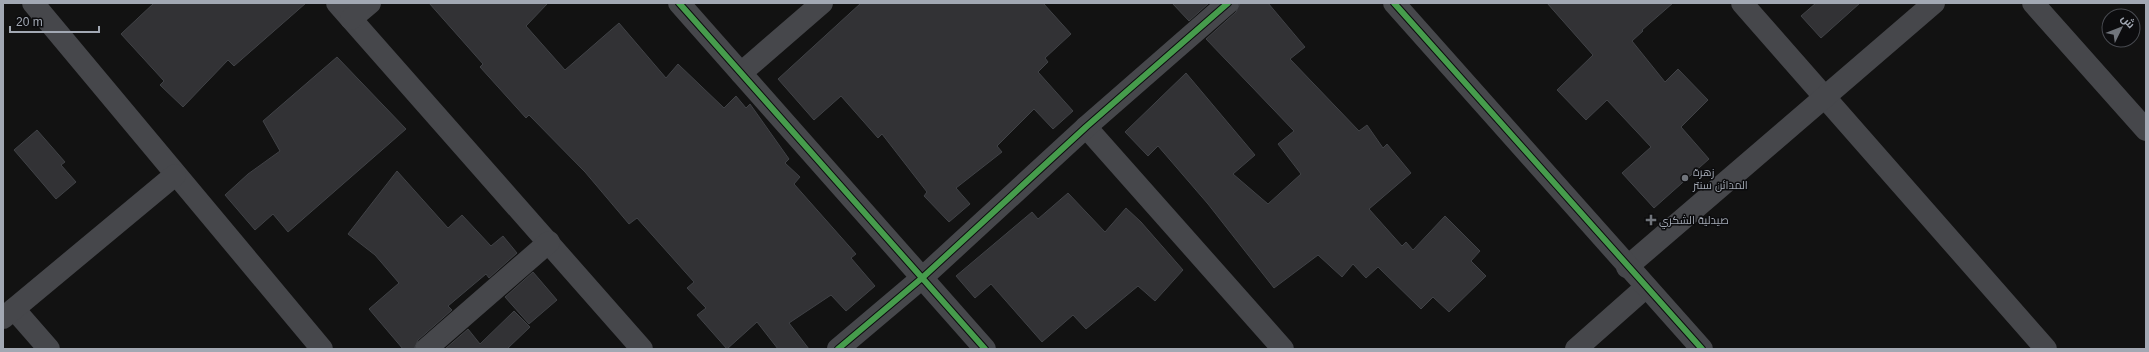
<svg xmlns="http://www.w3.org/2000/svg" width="2149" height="352" font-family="Helvetica,Cairo,sans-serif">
<rect width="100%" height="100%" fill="#121212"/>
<g fill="#323235" stroke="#404246">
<path d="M 154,3 L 306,3 L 234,66 L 228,60 L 183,107 L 160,85 L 164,81 L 121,34 Z"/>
<path d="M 429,3 L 548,3 L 526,26 L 565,70 L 619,23 L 666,78 L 678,64 L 724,108 L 736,96 L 746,108 L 750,104 L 789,159 L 785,163 L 800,177 L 794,184 L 856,254 L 851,258 L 875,286 L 846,311 L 831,295 L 789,323 L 809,349 L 778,349 L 757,322 L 727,349 L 697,315 L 706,308 L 687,288 L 694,282 L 637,218 L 629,224 L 585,172 L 529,115 L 526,118 L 480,67 L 483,64 Z"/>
<path d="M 861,3 L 1043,3 L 1071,34 L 1045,58 L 1048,62 L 1038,72 L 1073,111 L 1053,129 L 1034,109 L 997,146 L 1002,152 L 956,188 L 970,204 L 949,222 L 924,196 L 927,192 L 882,134 L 878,138 L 841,96 L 814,120 L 778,79 Z"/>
<path d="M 1172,3 L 1209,3 L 1189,21 Z"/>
<path d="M 1240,3 L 1268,3 L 1305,47 L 1290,59 L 1359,131 L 1367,125 L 1383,148 L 1387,144 L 1411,173 L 1369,209 L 1402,246 L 1406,242 L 1413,250 L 1445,216 L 1480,251 L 1471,261 L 1486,276 L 1449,312 L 1433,297 L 1421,309 L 1378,267 L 1366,278 L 1353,264 L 1342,277 L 1318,255 L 1274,288 L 1208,204 L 1158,146 L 1148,156 L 1125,132 L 1186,73 L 1255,155 L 1233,174 L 1268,204 L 1301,174 L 1278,144 L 1294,131 L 1206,39 L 1236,12 Z"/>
<path d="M 1547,3 L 1673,3 L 1642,30 L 1643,31 L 1632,41 L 1665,82 L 1678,69 L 1708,100 L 1681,127 L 1709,159 L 1654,208 L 1622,173 L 1651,147 L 1607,100 L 1586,120 L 1557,90 L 1593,55 Z"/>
<path d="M 1816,3 L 1860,3 L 1821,38 L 1801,16 Z"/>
<path d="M 337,57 L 406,129 L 288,232 L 273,214 L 255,230 L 225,195 L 248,174 L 280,151 L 263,121 Z"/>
<path d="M 37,130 L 65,162 L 61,165 L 76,182 L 56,199 L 14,150 Z"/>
<path d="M 397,171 L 448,228 L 462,215 L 491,246 L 503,236 L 517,253 L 489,278 L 486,274 L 448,306 L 452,310 L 418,340 L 414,349 L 403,349 L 369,309 L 399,283 L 375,255 L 348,234 Z"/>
<path d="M 1068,193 L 1105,232 L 1126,208 L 1141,222 L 1183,270 L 1155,301 L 1138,286 L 1086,329 L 1073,315 L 1042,342 L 991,284 L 975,298 L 956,276 L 1032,212 L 1038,219 Z"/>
<path d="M 533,272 L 557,300 L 529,324 L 505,297 Z"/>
<path d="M 514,311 L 530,327 L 507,349 L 445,349 L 468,329 L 480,344 Z"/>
</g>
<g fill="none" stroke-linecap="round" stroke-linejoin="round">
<g stroke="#46474b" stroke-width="22">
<path d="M 33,3 L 322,349"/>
<path d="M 337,3 L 642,349"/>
<path d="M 679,3 L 985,349"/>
<path d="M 1742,3 L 2046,349"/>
<path d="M 2033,3 L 2146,130"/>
<path d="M 351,19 L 370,3"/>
<path d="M 741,73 L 822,3"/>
<path d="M 1086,127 L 1283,349"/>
<path d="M 1627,267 L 1934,3"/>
<path d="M 14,309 L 49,349"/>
<path d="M 3,318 L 175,175"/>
<path d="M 426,349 L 549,242"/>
<path d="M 838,349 L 922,278 L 1086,127 L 1228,3"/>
<path d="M 1576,349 L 1646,287"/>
</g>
<path stroke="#46474b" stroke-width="22" d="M 1394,3 L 1702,349"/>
<defs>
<g id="cycleway">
<path d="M 679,3 L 985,349"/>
<path d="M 1394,3 L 1702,349"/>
<path d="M 838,349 L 922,278 L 1086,127 L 1228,3"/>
</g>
</defs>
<use href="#cycleway" stroke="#0c0c0e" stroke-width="8"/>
<use href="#cycleway" stroke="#469c4c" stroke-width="6"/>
</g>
<g fill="#70747b" stroke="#0c0c0e" stroke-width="1.5">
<circle cx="1685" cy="178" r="4"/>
<path d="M1649 214h4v4h4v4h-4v4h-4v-4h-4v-4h4z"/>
</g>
<g text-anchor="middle" stroke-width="3" stroke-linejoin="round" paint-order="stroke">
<g font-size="11" fill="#a2a8b3" stroke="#0c0c0e" text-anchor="start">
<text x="1693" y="176">زهرة<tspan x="1693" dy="13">المدائن سنتر</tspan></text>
<text x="1659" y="224">صيدلية الشكري</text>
</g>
</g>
<rect width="2149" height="352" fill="none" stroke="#a2a8b3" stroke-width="8"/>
<g transform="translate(2121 28) rotate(47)"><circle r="19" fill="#0c0c0e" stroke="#484a50"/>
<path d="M0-3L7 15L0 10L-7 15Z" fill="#70747b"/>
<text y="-6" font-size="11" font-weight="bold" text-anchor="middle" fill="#a2a8b3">ش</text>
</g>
<path d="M10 26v6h89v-6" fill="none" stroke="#a2a8b3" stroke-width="2"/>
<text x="16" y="26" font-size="12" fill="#a2a8b3" stroke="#0c0c0e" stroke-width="3" paint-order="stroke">20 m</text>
</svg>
